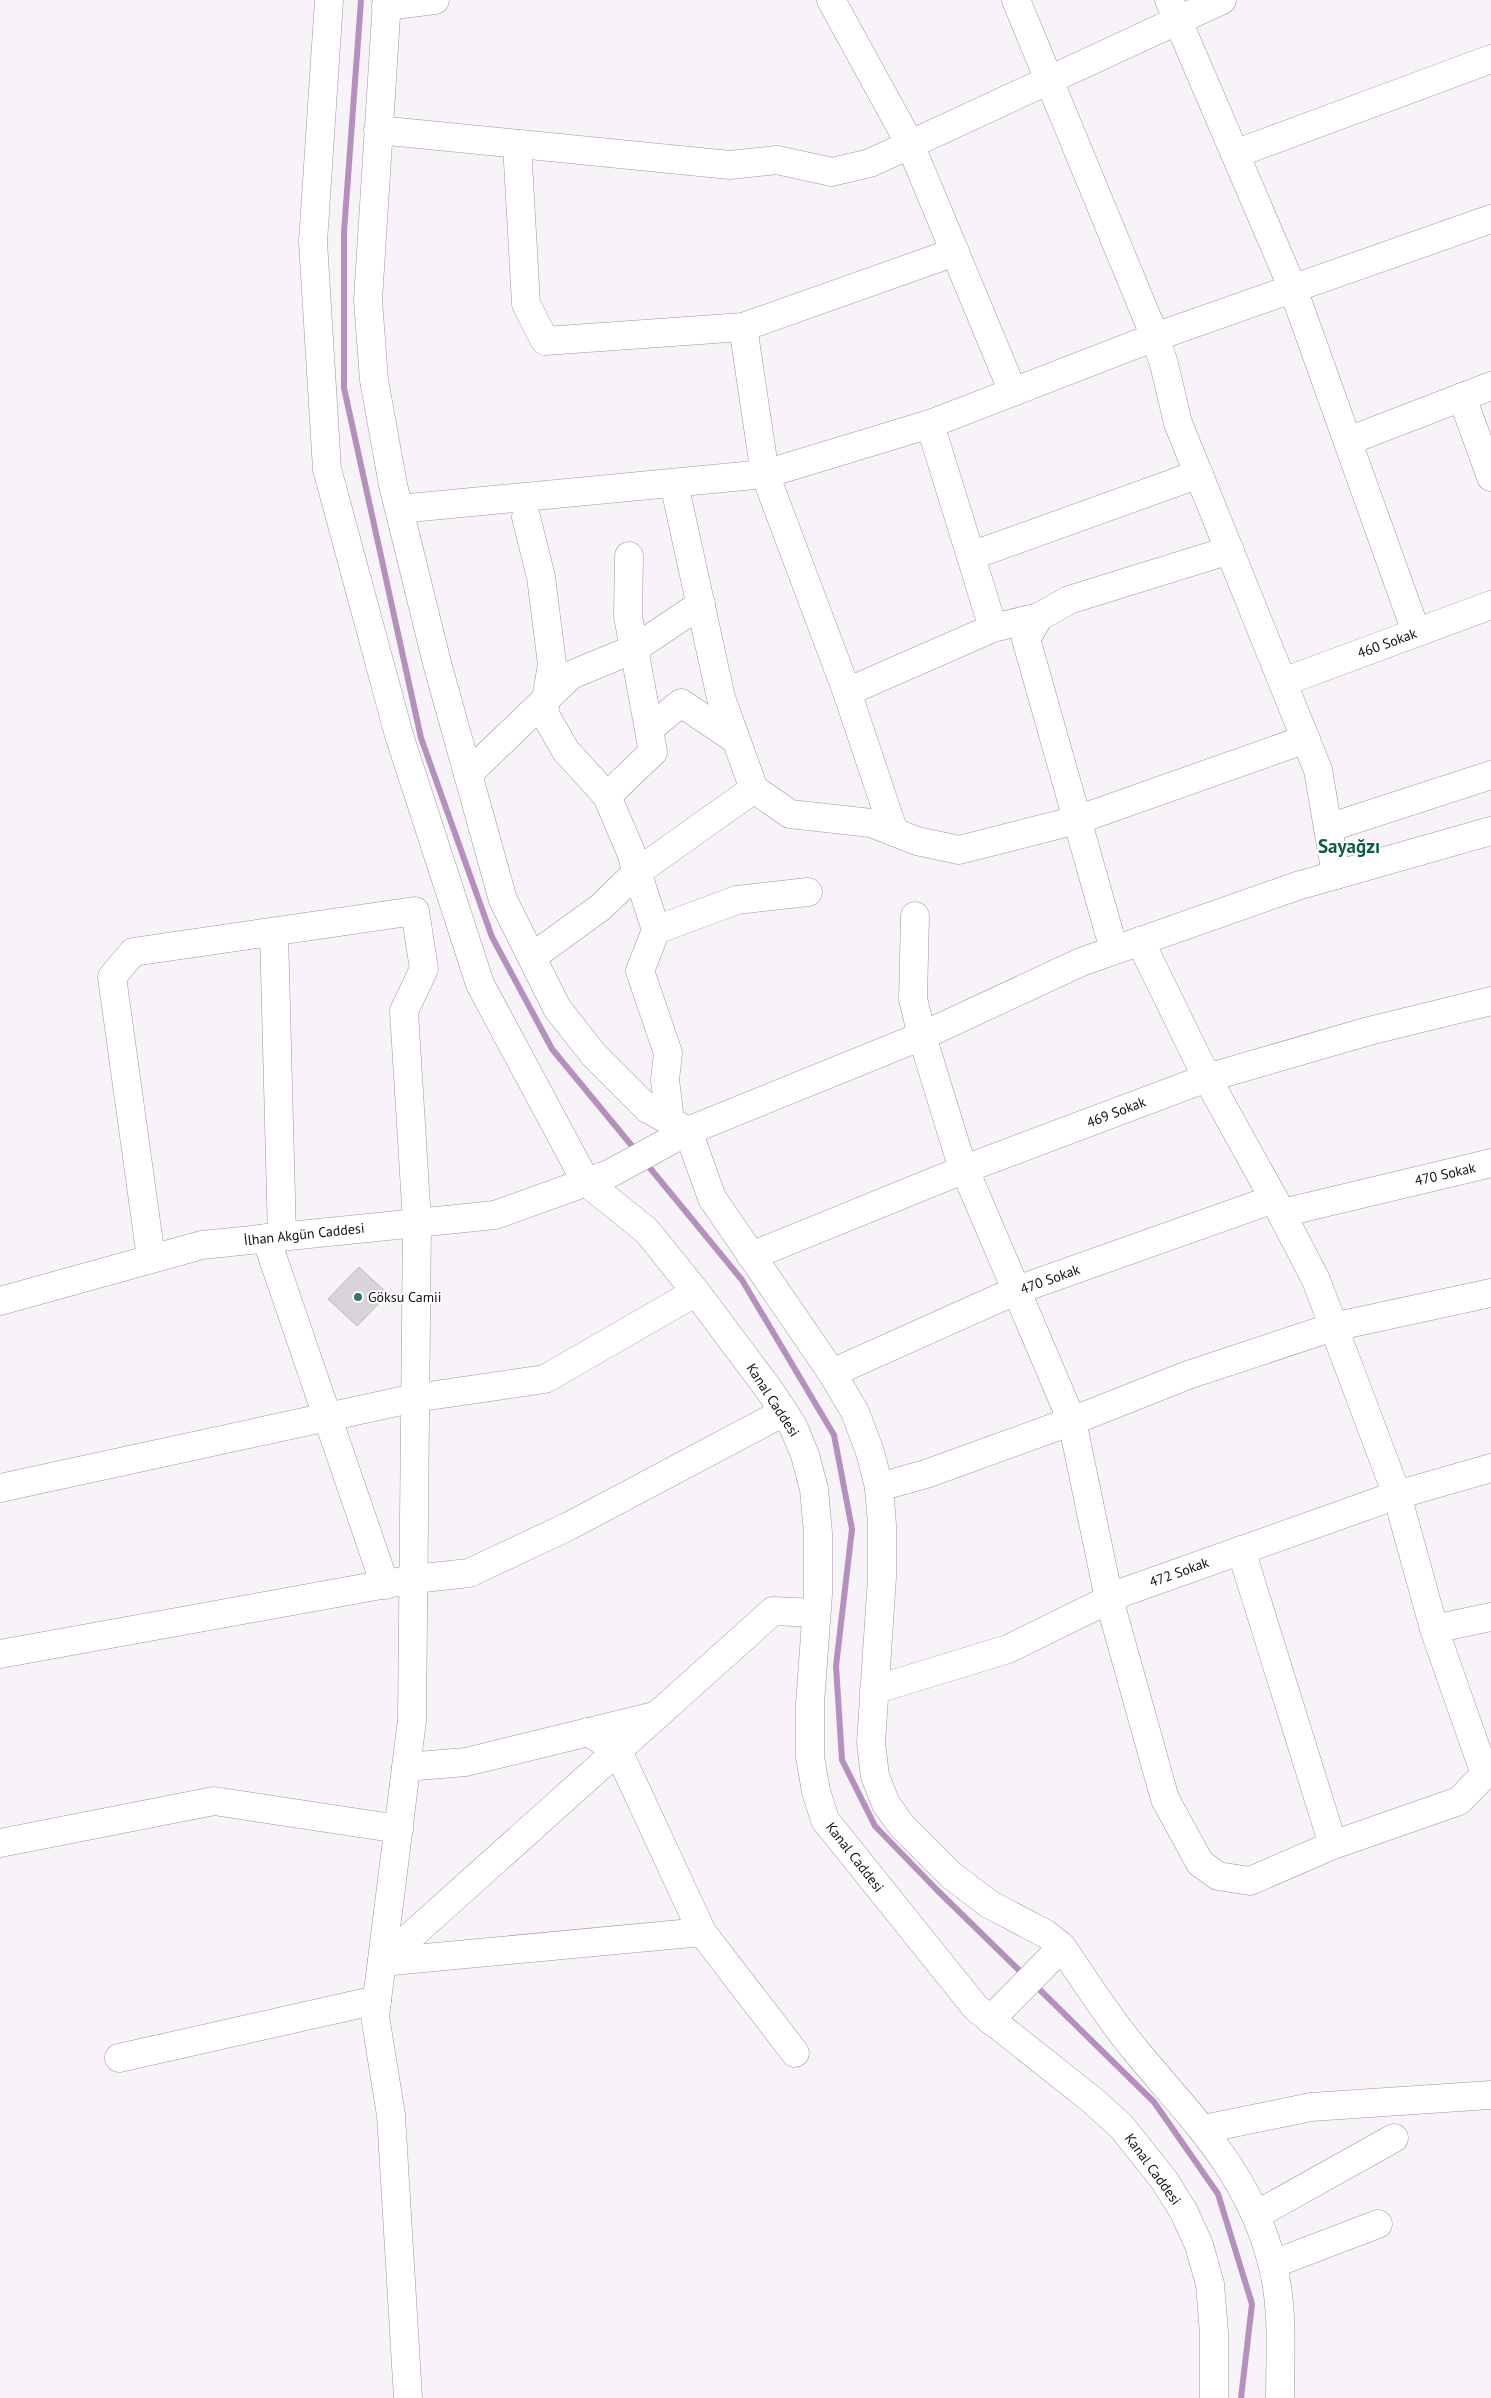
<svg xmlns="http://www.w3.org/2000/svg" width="1491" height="2398" font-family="'PT Sans',sans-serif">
<rect width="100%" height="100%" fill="#f8f3f9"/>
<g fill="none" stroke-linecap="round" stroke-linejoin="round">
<g stroke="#b491bc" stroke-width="6">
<path d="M 361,0 L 344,232 L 344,388 L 421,738 L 492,937 L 552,1049 L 637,1152"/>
<path d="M 645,1162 L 742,1280 L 834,1435 L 852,1529 L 836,1666 L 842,1760 L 875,1826 L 937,1890 L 1026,1977"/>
<path d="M 1035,1985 L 1154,2102 L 1218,2194 L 1252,2304 L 1241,2398"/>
</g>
</g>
<path fill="#d9d4da" stroke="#bdb8be" d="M 359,1267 L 388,1294 L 357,1326 L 328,1299 Z"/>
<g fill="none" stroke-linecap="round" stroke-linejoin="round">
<defs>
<g id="minor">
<path d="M 329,0 L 313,242 L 327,469 L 399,735 L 480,984 L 586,1182 L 647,1231 L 696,1292 L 770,1391 L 793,1426 L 805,1455 L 814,1489 L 818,1533 L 818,1594 L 810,1704 L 810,1757 L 816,1791 L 825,1820 L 976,2008 L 1092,2100 L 1121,2126 L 1164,2180 L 1184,2212 L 1199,2245 L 1210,2284 L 1214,2333 L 1214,2398"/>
<path d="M 387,0 L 368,300 L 374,380 L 393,485 L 437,663 L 503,900 L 557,1008 L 594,1055 L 648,1109 L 688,1131 L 712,1198 L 832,1373 L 855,1412 L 870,1452 L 879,1487 L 882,1525 L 882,1577 L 871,1743 L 875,1776 L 886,1804 L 902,1826 L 951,1875 L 989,1904 L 1046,1934 L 1062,1947 C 1086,1982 1109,2019 1137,2052 C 1193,2120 1249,2172 1272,2263 C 1284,2307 1280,2353 1280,2398"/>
<path d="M 831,0 L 910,144 L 1013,392"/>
<path d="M 1016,0 L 1155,337 L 1164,364 L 1178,423 L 1318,770 L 1336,875"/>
<path d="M 1169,0 L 1293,289 L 1416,632"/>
<path d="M 386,6 L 435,0"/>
<path d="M 378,130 L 730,165 L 777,160 L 832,172 L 870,163 L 1222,0"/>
<path d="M 517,144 L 526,304 L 545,341 L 743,327 L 955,252"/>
<path d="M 1235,154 L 1491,59"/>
<path d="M 743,327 L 765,474 L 847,692 L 894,832"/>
<path d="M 1462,397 L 1491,477"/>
<path d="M 930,424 L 993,628"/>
<path d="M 1348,441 L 1491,386"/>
<path d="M 677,497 L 721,698 L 754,789 L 790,814 L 871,823 L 917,841 L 959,850 L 1077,820 L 1306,739"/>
<path d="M 399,509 L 765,474 L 930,424 L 1155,337 L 1491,219"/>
<path d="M 526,517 L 541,577 L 552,664 L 544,713 L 566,751 L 607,796 L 630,850 L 656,930 L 640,971 L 668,1053 L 665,1080 L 670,1121"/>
<path d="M 971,556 L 1199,474"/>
<path d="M 1283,682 L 1491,605"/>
<path d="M 847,692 L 993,628 L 1039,617"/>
<path d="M 649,729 L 681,703 L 736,740"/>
<path d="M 468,774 L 571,675 L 634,649 L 701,604"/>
<path d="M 607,796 L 653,752 L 628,616 L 629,556"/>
<path d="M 1328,828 L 1491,775"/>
<path d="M 915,916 L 913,999 L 922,1036 L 959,1156 L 1072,1421 L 1109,1599 L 1165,1799 L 1200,1863 L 1218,1876 L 1250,1881 L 1333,1845 L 1459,1801 L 1485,1774 L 1491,1772"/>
<path d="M 656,930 L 737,900 L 808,892"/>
<path d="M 274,932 L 282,1236"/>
<path d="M 1140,941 L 1207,1078 L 1274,1199 L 1316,1280 L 1397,1495 L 1434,1629 L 1485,1774"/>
<path d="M 1114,950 L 1026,639 L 1039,617 L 1069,600 L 1230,550"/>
<path d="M 532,957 L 601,907 L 637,872 L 754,789"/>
<path d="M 1282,1213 L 1491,1163"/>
<path d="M 266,1238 L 385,1585"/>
<path d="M 751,1256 L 965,1169 L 1207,1078 L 1369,1031 L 1491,1001"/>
<path d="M 151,1258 L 112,977 L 133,952 L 415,911 L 424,969 L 404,1011 L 417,1222 L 412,1720 L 375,2016 L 391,2115 L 408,2398"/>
<path d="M 832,1373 L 1017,1290 L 1274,1199"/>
<path d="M 879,1487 L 926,1474 L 1072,1421 L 1188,1375 L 1333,1327 L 1491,1293"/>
<path d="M 0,1488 L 415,1398 L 545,1379 L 696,1292"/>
<path d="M 1241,1550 L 1333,1845"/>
<path d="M 1434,1629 L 1491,1617"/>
<path d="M 0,1654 L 414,1579 L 469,1573 L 569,1526 L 784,1412"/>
<path d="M 874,1690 L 1008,1649 L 1124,1592 L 1397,1495 L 1491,1468"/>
<path d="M 588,1732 L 618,1751 L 702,1932 L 795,2053"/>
<path d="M 406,1767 L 466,1762 L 654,1716"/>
<path d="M 0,1843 L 214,1801 L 399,1829"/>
<path d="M 382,1962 L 773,1611 L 816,1613"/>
<path d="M 382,1962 L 702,1932"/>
<path d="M 990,2020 L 1062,1947"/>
<path d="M 119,2058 L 377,2000"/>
<path d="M 1204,2129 L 1311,2107 L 1491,2095"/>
<path d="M 1256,2215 L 1394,2138"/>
<path d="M 1273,2264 L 1378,2224"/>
</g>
<path id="major" d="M 0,1301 L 202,1245 L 495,1215 L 609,1174 L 688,1131 L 922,1036 L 1081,962 L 1297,886 L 1491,831"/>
</defs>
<use href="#minor" stroke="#9c979d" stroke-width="29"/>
<use href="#major" stroke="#9c979d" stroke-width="29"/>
<use href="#minor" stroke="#fff" stroke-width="28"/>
<use href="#major" stroke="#fff" stroke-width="28"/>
</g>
<circle fill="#387561" stroke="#fff" stroke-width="2" cx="358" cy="1297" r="5"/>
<g text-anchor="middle" stroke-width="4" stroke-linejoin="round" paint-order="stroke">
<g font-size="14" fill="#0f0e10" stroke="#fff">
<text transform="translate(1387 643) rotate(-20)" y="5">460 Sokak</text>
<text transform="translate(1116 1112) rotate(-21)" y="5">469 Sokak</text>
<text transform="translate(1445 1174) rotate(-13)" y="5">470 Sokak</text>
<text transform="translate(304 1234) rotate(-6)" y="5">İlhan Akgün Caddesi</text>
<text transform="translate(1050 1279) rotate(-20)" y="5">470 Sokak</text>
<text transform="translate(773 1400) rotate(57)" y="5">Kanal Caddesi</text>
<text transform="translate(1179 1572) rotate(-20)" y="5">472 Sokak</text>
<text transform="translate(855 1857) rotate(52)" y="5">Kanal Caddesi</text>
<text transform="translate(1153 2169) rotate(54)" y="5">Kanal Caddesi</text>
</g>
<g font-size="14" fill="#0f0e10" stroke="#fff" text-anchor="start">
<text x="368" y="1302">Göksu Camii</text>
</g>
<g font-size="19" font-weight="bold" fill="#0f5d48" stroke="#fff">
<text x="1349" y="853">Sayağzı</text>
</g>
</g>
</svg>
